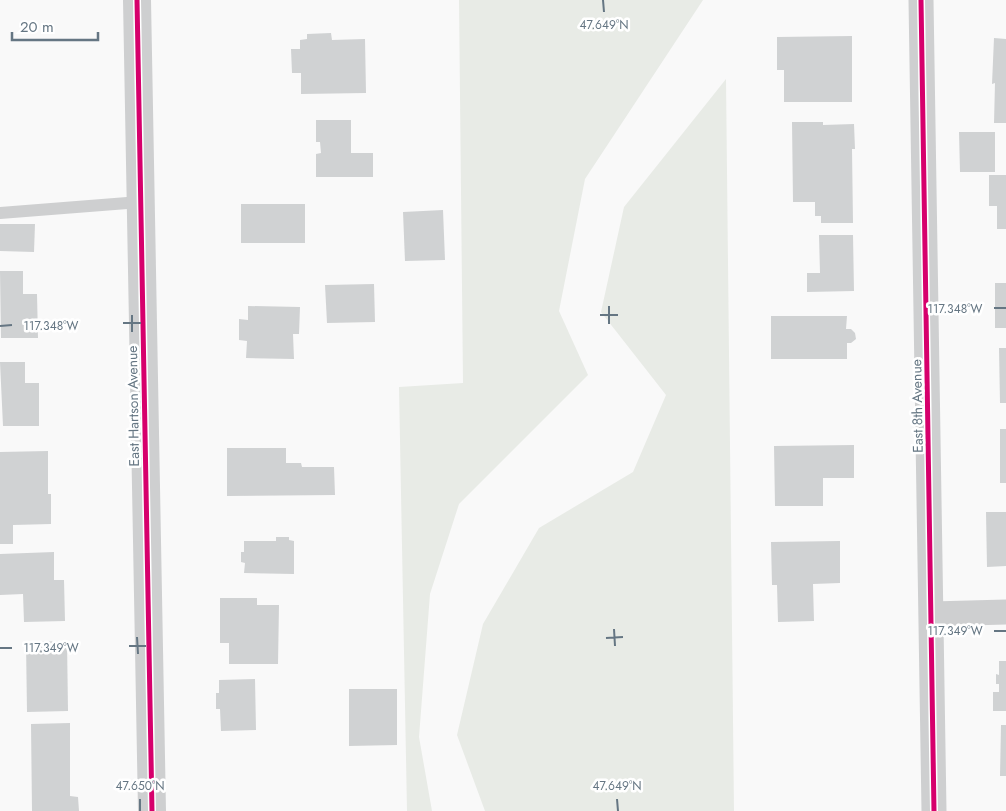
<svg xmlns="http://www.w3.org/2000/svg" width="1006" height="811" font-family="Jost,sans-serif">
<rect width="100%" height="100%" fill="#f9f9f9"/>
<g fill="#e8ebe6">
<path d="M 459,0 L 703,0 L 585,179 L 559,311 L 588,375 L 459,504 L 430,594 L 419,737 L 432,811 L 407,811 L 399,387 L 463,383 Z"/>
<path d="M 726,79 L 734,811 L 485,811 L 457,735 L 483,624 L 539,528 L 633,472 L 666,395 L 601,312 L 624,207 Z"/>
</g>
<g fill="#d0d2d3">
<path d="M 331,33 L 332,40 L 365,39 L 366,93 L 301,94 L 301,73 L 292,73 L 291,49 L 300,49 L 300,40 L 307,39 L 307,34 Z"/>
<path d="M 852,36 L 852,102 L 784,102 L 784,70 L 777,70 L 777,37 Z"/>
<path d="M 994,38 L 1006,39 L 1006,123 L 994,123 L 995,83 L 992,84 Z"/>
<path d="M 316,120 L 351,120 L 351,153 L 373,153 L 373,177 L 316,177 L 316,154 L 321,153 L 320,142 L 316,142 Z"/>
<path d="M 792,122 L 823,122 L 823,125 L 854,124 L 855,149 L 852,149 L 853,223 L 821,223 L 821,216 L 815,216 L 815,202 L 793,202 Z"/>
<path d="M 959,132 L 995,132 L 995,172 L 960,172 Z"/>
<path d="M 989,175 L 1006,175 L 1006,229 L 997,229 L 997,206 L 989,206 Z"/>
<rect x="241" y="204" width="64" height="39"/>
<path d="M 443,210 L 445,260 L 405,261 L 403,212 Z"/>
<path d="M 0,224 L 35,224 L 34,252 L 0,251 Z"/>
<path d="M 819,235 L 853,235 L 854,291 L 807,292 L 807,273 L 820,273 Z"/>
<path d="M 0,271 L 23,271 L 23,294 L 37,294 L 38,338 L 1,338 Z"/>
<rect x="995" y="283" width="11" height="45"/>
<path d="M 374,284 L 375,322 L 327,323 L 325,285 Z"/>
<path d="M 248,306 L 300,307 L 299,334 L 293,334 L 294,359 L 246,358 L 247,341 L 239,340 L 239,319 L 248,320 Z"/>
<path d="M 771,316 L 847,316 L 846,329 L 851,329 L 855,333 L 856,339 L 851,343 L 847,343 L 847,359 L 771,359 Z"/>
<path d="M 999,348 L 1006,348 L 1006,403 L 1000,403 Z"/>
<path d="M 0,362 L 25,362 L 25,383 L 39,383 L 39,426 L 3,426 Z"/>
<rect x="1000" y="429" width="6" height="54"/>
<path d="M 854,445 L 854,478 L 823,478 L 823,506 L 775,506 L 774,446 Z"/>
<path d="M 227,448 L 286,448 L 286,463 L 301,463 L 302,467 L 334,467 L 335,495 L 227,496 Z"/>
<path d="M 48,451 L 48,494 L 51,494 L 51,524 L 13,525 L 13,544 L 0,544 L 0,452 Z"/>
<path d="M 986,512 L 1006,512 L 1006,566 L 987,567 Z"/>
<path d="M 276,537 L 289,537 L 289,540 L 294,541 L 294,574 L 244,573 L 245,563 L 241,562 L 241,552 L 244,552 L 244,541 L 276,541 Z"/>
<path d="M 840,541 L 840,583 L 813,584 L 814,621 L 778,622 L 777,585 L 772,585 L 771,542 Z"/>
<path d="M 54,552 L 54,580 L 64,580 L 65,621 L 24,622 L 23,594 L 0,595 L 0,554 Z"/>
<path d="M 220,598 L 257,598 L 257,605 L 279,605 L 278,664 L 229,664 L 229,643 L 220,643 Z"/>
<path d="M 67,641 L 68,711 L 27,712 L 26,642 Z"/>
<path d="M 999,661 L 1006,661 L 1006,711 L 993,711 L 993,692 L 999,692 L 999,684 L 996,684 L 996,674 L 999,675 Z"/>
<path d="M 255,679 L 256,730 L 221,731 L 220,709 L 216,709 L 216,693 L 219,693 L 219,680 Z"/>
<path d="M 349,689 L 397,689 L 397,745 L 349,746 Z"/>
<path d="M 70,723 L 70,796 L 78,797 L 79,811 L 32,811 L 31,724 Z"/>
<path d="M 1001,725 L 1006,725 L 1006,776 L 1000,776 Z"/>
</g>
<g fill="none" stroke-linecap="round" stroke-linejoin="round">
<path stroke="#cecfd0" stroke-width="12" d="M 0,213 L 140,202"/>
<g stroke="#cecfd0" stroke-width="25">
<path d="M 921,0 L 934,811"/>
<path d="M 932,614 L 1006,612"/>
</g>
<path stroke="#cecfd0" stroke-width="28" d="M 137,0 L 152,811"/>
<defs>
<g id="cycleway">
<path d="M 137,0 L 152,811"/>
<path d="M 921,0 L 934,811"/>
</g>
</defs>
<use href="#cycleway" stroke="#fff" stroke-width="8"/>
<use href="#cycleway" stroke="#d6006c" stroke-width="5"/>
</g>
<path fill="none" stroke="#657683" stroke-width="2" d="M 603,0 L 604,12M 609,306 L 609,324M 994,308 L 1006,308M 132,315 L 132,332M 600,315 L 618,315M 123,323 L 141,323M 0,326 L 12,325M 614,629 L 615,646M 994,631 L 1006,631M 137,637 L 138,654M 606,638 L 623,637M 129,646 L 146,646M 0,648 L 12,648M 140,799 L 140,811M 617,799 L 618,811"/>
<g text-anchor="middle" stroke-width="5" stroke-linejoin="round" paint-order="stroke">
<g font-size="14" fill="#657683" stroke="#fff">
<text transform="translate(133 406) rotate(-91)" y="5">East Hartson Avenue</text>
<text transform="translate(917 406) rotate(-91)" y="5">East 8th Avenue</text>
</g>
</g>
<g font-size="12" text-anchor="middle" fill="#657683" stroke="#fff" stroke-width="5" stroke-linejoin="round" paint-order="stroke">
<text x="604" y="29">47.649°N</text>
<text x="955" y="313">117.348°W</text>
<text x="51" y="330">117.348°W</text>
<text x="955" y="635">117.349°W</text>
<text x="51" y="652">117.349°W</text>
<text x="140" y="790">47.650°N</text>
<text x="617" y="790">47.649°N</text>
</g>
<path d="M12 32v8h86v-8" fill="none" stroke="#657683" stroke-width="2.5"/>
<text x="20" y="32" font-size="15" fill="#657683" stroke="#ffffff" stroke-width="4" paint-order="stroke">20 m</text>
</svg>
